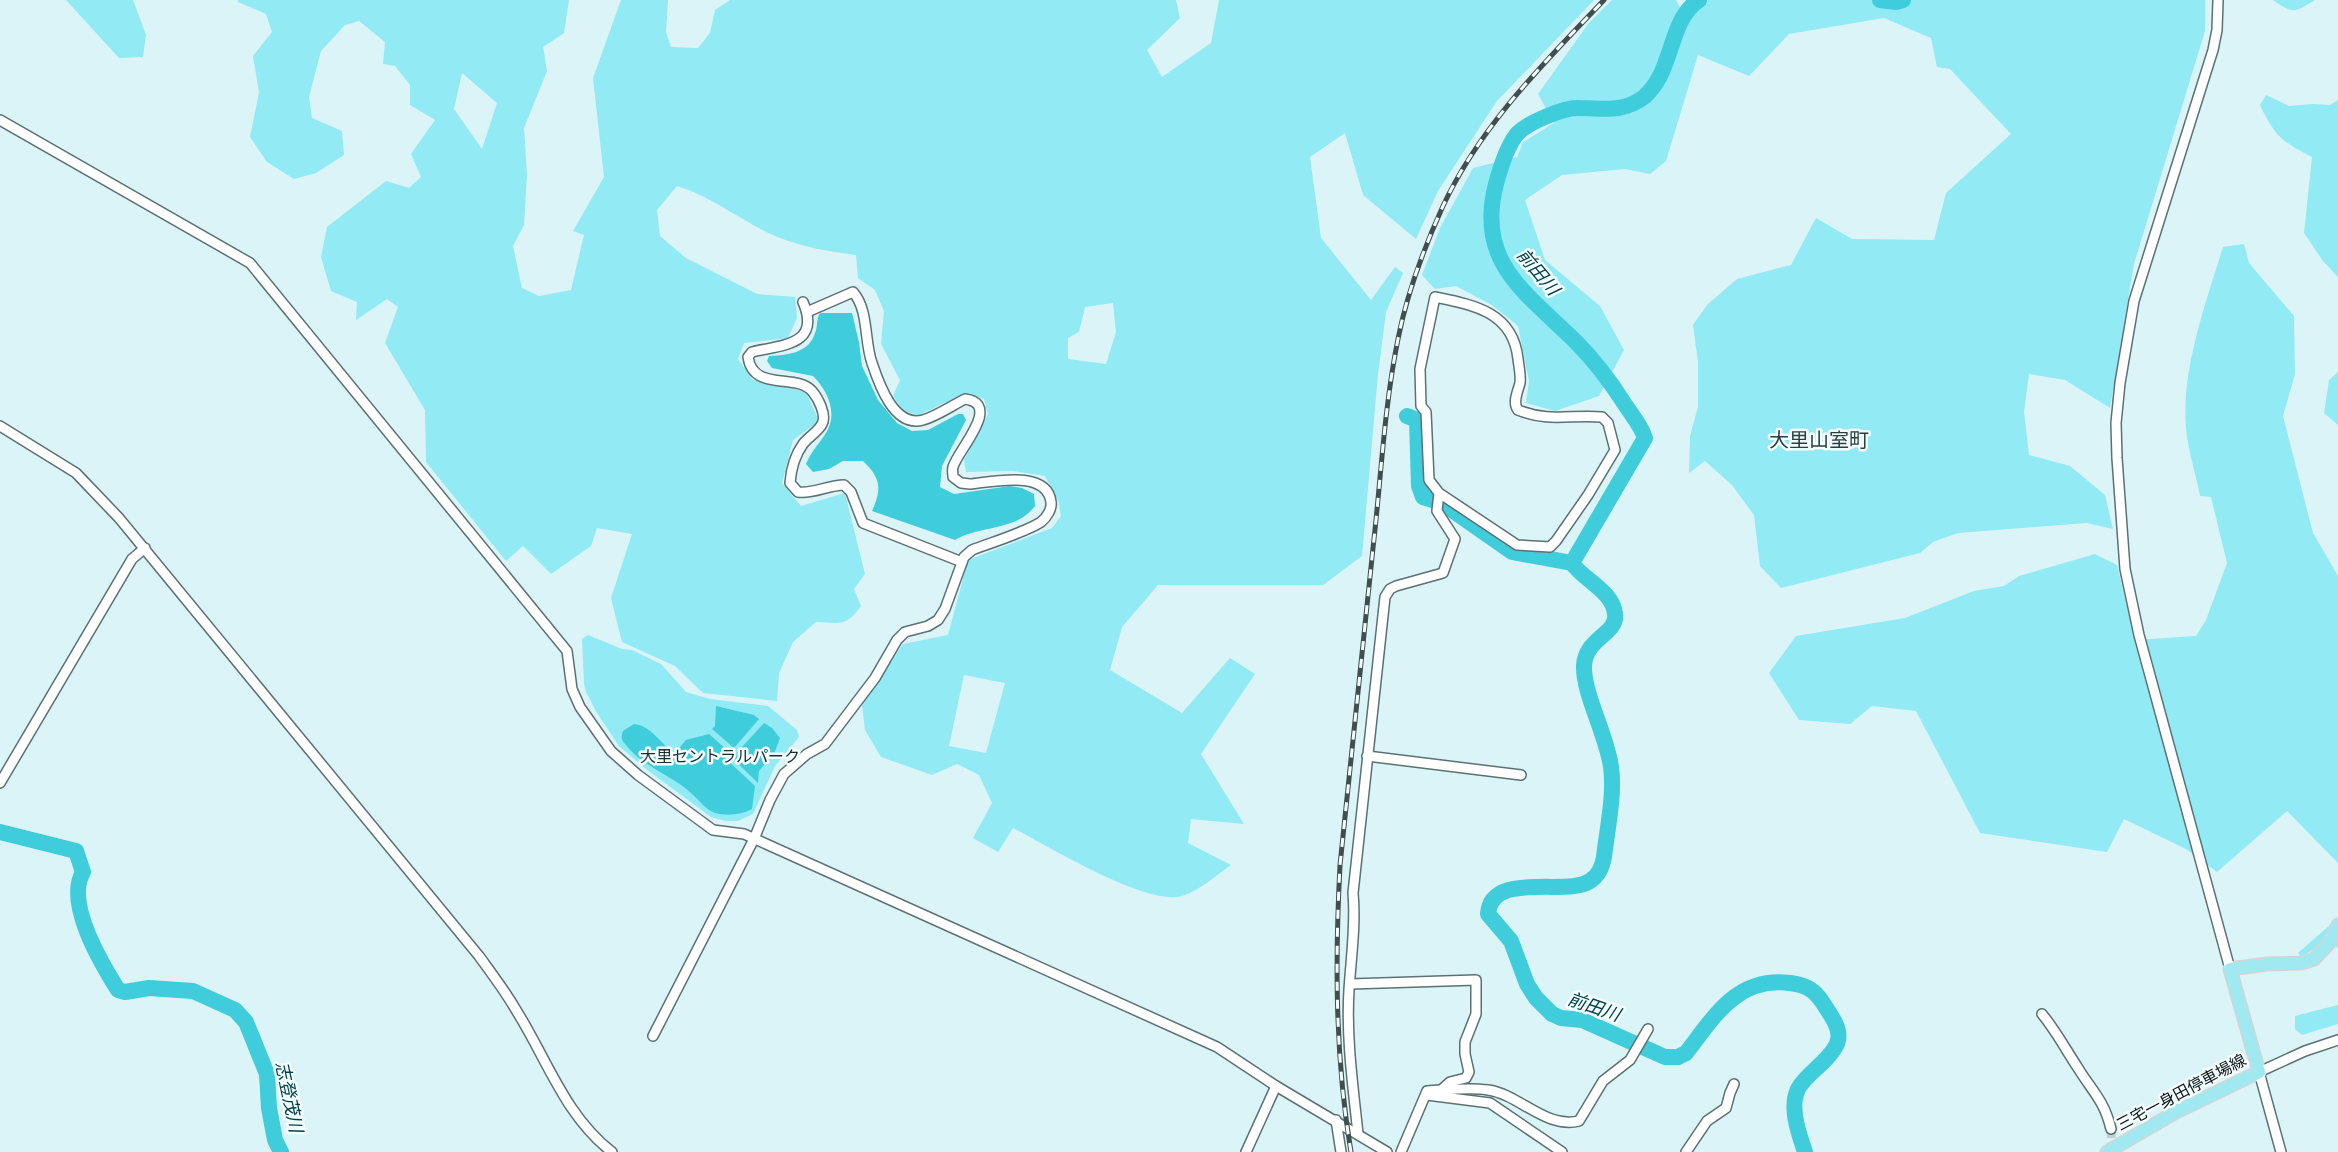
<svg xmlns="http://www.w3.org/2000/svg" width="2338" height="1152" font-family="Signika,'Noto Sans JP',sans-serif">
<rect width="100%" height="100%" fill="#dbf4f7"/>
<g fill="#91eaf4" fill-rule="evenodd">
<path d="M 66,0 L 133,0 L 146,35 L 143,57 L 119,58 Z"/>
<path d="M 238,0 L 569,0 L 564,33 L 543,47 L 547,71 L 524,128 L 527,175 L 524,225 L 513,246 L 522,288 L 539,296 L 571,290 L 584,235 L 573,231 L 604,177 L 593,78 L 621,0 L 668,0 L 666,32 L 671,47 L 698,48 L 710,33 L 715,10 L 730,0 L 1176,0 L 1180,18 L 1147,50 L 1162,77 L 1211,43 L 1219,0 L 1594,0 L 1497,101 L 1438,191 L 1416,239 L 1363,195 L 1345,133 L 1310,157 L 1321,238 L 1371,300 L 1395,267 L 1403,273 L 1386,312 L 1378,374 L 1362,556 L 1323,585 L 1158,585 L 1122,627 L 1110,670 L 1182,713 L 1230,658 L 1255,674 L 1201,754 L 1244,824 L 1191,819 L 1188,843 L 1231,865 C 1217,875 1201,889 1185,895 C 1152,910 1046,845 1013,828 L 998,852 L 973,838 L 992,803 L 979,775 L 957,764 L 932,775 L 881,757 L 865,730 L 862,705 L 903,644 L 948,635 L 968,560 L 1052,528 L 1061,516 L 1059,503 L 1045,476 L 1013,471 L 966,472 L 964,460 L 988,414 L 984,399 L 965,393 L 919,415 L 903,411 L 893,396 L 900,380 L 881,344 L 884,311 L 875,290 L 858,278 L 856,255 C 828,251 801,247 775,236 C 741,221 713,197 677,186 L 657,210 L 660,236 L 686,258 L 757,294 L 795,297 L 797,318 L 788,338 L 744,343 L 738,359 L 753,380 L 806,392 L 819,421 L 793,440 L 782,483 L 801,506 L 845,493 L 865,574 L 854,589 L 861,606 C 846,627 840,623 816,622 L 793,642 L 779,673 L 777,701 L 703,693 L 675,666 L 622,642 L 611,598 L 632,534 L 597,528 L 591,546 L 551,574 L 523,546 L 506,561 L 426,462 L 425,410 L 385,343 L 398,307 L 387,299 L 356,320 L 357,302 L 331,291 L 321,257 L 327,227 L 386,181 L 409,188 L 421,177 L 411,154 L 435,120 L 410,105 L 410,85 L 395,66 L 383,64 L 385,42 L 359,21 L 345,25 L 321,51 L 309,97 L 312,118 L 342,131 L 344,155 L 316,173 L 294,179 L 267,162 L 250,137 L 259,92 L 253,56 L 272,32 L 266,14 L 238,2 ZM 462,73 L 497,103 L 482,149 L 454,109 ZM 1113,303 L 1116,332 L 1106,364 L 1068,359 L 1068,338 L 1079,332 L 1085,307 ZM 964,675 L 1005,683 L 986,753 L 949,746 Z"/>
<path d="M 1612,0 L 1676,0 L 1681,9 L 1709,0 L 2205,0 L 2205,31 L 2134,264 L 2110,408 L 2065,380 L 2029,374 L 2024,412 L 2029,455 L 2070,466 L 2105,495 L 2113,529 L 2087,523 L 1958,533 L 1933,542 L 1920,553 L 1781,588 L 1760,566 L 1754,515 L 1732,485 L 1705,461 L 1689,473 L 1690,436 L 1698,407 L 1698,362 L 1693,325 L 1707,305 L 1737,279 L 1791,265 L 1816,218 L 1852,239 L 1934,240 L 1946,193 L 2011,134 L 1950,69 L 1937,67 L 1931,38 L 1884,18 L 1789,34 L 1749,76 L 1698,55 L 1666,161 L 1650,174 L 1625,169 L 1562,175 L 1525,200 L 1545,260 L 1600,306 L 1624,350 L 1599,396 L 1555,411 L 1526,403 L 1529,381 L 1518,326 L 1492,305 L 1456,286 L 1435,289 L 1422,275 L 1440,228 L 1473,168 L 1517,157 L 1523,142 L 1554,123 L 1538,94 L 1588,24 Z"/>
<path d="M 2273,0 L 2315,0 C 2294,13 2293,14 2273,0 Z"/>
<path d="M 2266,95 L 2289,106 L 2313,104 L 2330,105 L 2338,100 L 2338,277 L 2323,261 L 2304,233 L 2312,157 C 2281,141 2275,136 2260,105 Z"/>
<path d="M 2244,244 L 2249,263 L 2294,316 L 2295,374 L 2283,416 L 2313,533 L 2338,576 L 2338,863 L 2287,811 L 2217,872 L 2186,849 L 2124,819 L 2107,852 L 1980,833 L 1916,711 L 1872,706 L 1850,724 L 1799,720 L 1769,673 L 1796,636 L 1905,618 L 1974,591 L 2004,586 L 2019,576 L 2095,554 L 2117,565 L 2135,640 L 2196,636 L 2206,620 L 2227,563 L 2211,497 L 2200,496 C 2196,474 2188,451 2186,428 C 2181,370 2206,302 2223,247 Z"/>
<path d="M 2338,372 L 2338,425 L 2324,413 L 2329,380 Z"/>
<path d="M 588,635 L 622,649 L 632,650 L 661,664 L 686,692 L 710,699 L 768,706 L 797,730 L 799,737 L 775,766 L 753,814 L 738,821 L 726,821 L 711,817 L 646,769 L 619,746 L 597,713 L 586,692 L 584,683 L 582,639 Z"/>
<path d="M 2338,918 L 2338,949 L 2335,943 L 2323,943 L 2301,957 L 2298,953 Z"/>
<path d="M 2338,1005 L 2338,1024 L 2302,1035 L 2295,1029 L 2295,1016 Z"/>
</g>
<g fill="#40cddb">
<path d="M 820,313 L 852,313 L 859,342 L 862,366 L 878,400 L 897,423 L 912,431 L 928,430 L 958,414 L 963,414 L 966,420 L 942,466 L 940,487 L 954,494 L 1010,486 L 1022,488 L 1034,494 L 1035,506 C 1017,531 980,525 955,540 L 872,511 C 882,489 881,478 863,461 L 843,461 L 829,469 L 813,472 L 806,464 C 811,452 817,446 824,436 C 839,416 829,392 813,376 L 772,368 L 767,361 L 769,356 C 788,355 809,353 815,333 C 818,326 816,320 820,313 Z"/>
<path d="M 716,706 L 754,715 L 759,719 L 734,748 L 712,729 L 715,726 Z"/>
<path d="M 764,723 L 772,728 L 780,738 L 774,754 L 759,771 L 758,783 L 732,758 Z"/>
<path d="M 634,724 C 650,725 662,744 674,754 L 686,740 L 709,734 L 727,750 L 723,756 L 755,786 L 752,809 C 742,815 726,816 715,813 C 706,810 700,801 693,795 C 673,775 642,767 625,744 C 621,740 621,736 623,731 Z"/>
</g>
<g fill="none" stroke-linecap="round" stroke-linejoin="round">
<g stroke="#40cddb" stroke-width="16">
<path d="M 1699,0 C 1668,20 1674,72 1644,97 C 1623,113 1603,108 1579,108 C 1564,107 1527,123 1517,134 C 1507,146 1500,169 1496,184 C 1475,263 1527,293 1576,342 C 1595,361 1610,381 1624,403 C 1631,414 1641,425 1645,438 L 1572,563 C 1583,580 1613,591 1615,614 C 1618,634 1585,638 1584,666 C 1583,693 1607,736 1611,767 C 1615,794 1607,830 1604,857 C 1602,867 1599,875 1590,881 C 1567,897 1491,870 1488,914 L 1511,941 L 1527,984 L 1536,998 L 1552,1014 L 1561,1018 L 1582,1020 L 1665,1057 L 1678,1057 L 1686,1053 C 1714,1017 1737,976 1790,983 C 1805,985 1814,989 1823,1003 C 1829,1013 1841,1027 1838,1040 C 1837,1047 1828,1057 1823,1062 C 1815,1070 1803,1079 1798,1089 C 1789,1108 1799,1134 1805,1152"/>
<path d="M 1880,0 L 1896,2 L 1903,0"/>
<path d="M 1407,416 L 1417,420 L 1419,486 L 1423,497 L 1442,503 L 1512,552 L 1572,563"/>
<path d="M 0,832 L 76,851 L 83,872 C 65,903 101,963 118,990 L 125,992 L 149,988 L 193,991 L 235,1010 L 246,1022 L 267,1074 L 269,1108 L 275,1140 L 281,1152"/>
</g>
<path stroke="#bcd3d5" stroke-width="9" stroke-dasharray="9 4.5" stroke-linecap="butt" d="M 2111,1129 L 2112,1152"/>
<defs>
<g id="minor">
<path d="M 2218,0 L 2217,30 L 2213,50 L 2134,301 L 2120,383 L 2116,423 L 2117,458 L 2125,569 L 2139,635 L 2230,969"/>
<path d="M 0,120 L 250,263 L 567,651 L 572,689 L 580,707 L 611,751 L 638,775 L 713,830 L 744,834 L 1217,1047 L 1276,1086 L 1387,1152"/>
<path d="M 803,302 C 822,346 780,345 752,352 L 748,357 C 753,392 796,373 812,391 C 818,398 827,415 822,424 C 818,432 808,437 803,444 C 795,455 791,470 790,483 L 798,492 C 814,494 828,485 844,485 L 851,492 L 863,523 L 962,562"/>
<path d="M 0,426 L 76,473 L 119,518 L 479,956 C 492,974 505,991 516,1010 C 547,1059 565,1116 612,1152"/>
<path d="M 1367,756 L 1521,775"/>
<path d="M 0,783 L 132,559 L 145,548"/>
<path d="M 1350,984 L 1476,980 L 1476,1014 L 1465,1042 L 1465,1054 L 1469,1072 L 1466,1078 L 1450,1082 L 1440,1091"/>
<path d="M 2042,1014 C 2056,1031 2066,1050 2078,1068 C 2092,1091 2104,1100 2111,1129"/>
<path d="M 653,1036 L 754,839 L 770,800 L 784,774 L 807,754 L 825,744 L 875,678 L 897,640 L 905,632 L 928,626 L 938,620 L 945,609 L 964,557 L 972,550 C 990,543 1026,532 1041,522 C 1047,517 1052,509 1051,502 C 1047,469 992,482 970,484 L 961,483 L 953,477 C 953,474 952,469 953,467 C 957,451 1003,404 965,399 C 951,406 937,416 923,420 C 894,428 879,384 872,363 C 864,341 869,310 853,292 L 807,312"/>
<path d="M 1427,1095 L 1490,1103 L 1562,1152"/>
<path d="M 1336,1120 L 1341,1152"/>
<path d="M 1358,1134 C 1353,1086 1346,1037 1349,990 C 1351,958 1356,924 1353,893 L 1385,597 L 1390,589 L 1396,586 L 1443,573 L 1455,539 L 1437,511 L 1439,493 L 1429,480 L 1426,412 L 1421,406 L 1420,369 L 1435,297 C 1474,305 1513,312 1518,359 C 1519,367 1521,375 1520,383 C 1518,391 1512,403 1518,410 C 1551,423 1570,414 1602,417 L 1608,423 L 1615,450 L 1588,495 L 1556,541 L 1550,547 L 1517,545 L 1439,493"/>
<path d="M 1246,1152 L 1276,1086"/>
<path d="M 1401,1152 L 1427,1091 C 1447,1090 1468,1087 1488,1090 C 1519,1094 1545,1129 1579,1121 L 1603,1081 L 1630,1060 L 1648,1029"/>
<path d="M 1686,1152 L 1707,1121 L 1726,1108 L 1730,1093 L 1734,1084"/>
<path d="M 2281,1152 L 2259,1072 L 2305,1051 L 2338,1040"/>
</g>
<path id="major" d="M 2107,1152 L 2176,1112 L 2259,1072 L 2230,969 L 2267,964 L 2301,963 L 2314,959 L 2329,943 L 2338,925"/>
</defs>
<use href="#minor" stroke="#5b7173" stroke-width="12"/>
<use href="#major" stroke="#d3d5d5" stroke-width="15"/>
<use href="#minor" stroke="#fff" stroke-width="9"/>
<use href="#major" stroke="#a1e9f1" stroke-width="12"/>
<defs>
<path id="rail" d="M 1351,1152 C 1335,1057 1335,961 1340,865 C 1351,760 1362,654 1373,548 C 1381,479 1384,408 1398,339 C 1407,293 1424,248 1443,206 C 1480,126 1544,63 1604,0"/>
</defs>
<use href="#rail" stroke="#414e4f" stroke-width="5"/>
<use href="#rail" stroke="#f4feff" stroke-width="3" stroke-dasharray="9" stroke-linecap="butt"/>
</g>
<g text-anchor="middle" stroke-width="5" stroke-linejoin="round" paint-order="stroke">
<g font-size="16" fill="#172f31" stroke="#f4feff">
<text x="720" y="762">大里セントラルパーク</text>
</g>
<g font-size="16" fill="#0d1617" stroke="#f4feff">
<text transform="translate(2181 1092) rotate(-28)" y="6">三宅一身田停車場線</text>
</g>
<g font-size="18" font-style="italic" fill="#004046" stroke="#f4feff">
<text transform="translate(1538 272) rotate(50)" y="6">前田川</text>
<text transform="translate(1594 1007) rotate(19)" y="6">前田川</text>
<text transform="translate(289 1097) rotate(78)" y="6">志登茂川</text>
</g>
<g font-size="20" fill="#2b4042" stroke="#f4feff">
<text x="1819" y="447">大里山室町</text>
</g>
</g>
</svg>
